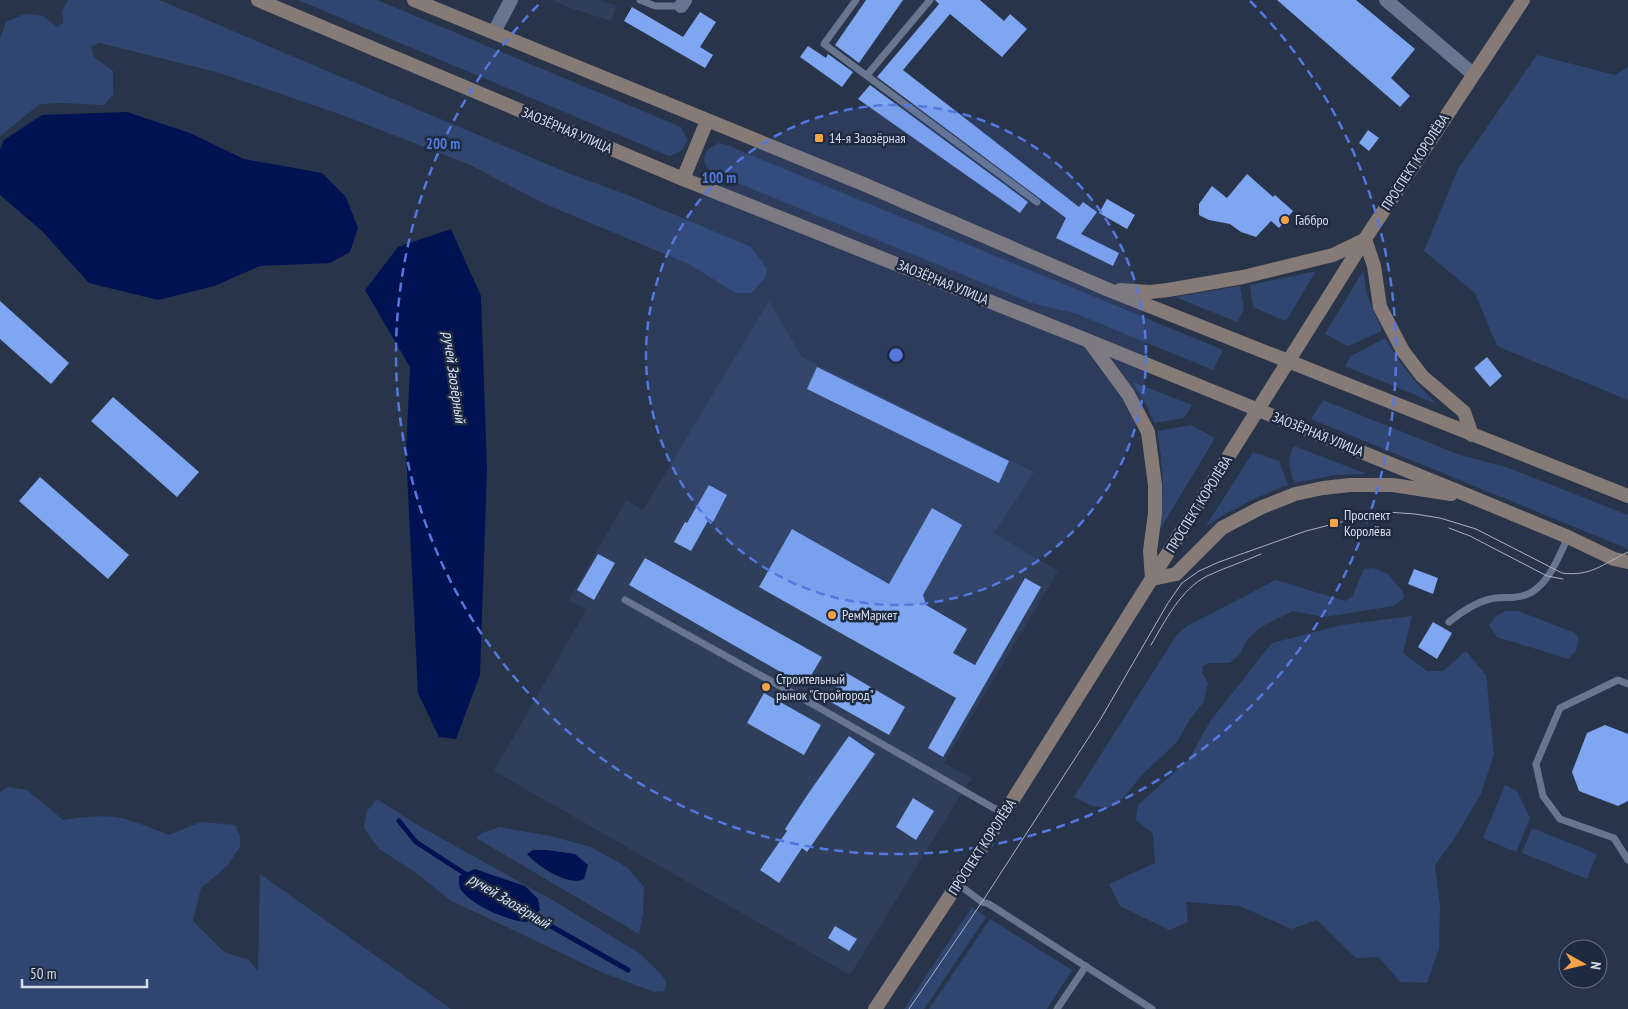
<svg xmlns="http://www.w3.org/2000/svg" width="1628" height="1009" font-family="'PT Sans Narrow',sans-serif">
<rect width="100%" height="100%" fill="#28344a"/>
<g fill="#2f3e5a">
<path d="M 553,0 L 598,0 L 617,6 L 611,21 L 570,8 Z"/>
<path d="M 769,301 L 802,357 L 1034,472 L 994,533 L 1058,571 L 944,763 L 971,778 L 850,975 L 494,771 L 586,610 L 569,600 L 626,500 L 643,510 Z"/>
</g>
<g fill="#304670">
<path d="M 68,0 L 159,0 L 174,6 L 568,173 L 630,196 L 751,247 L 767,269 L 765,278 L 751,293 L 735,293 L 691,265 L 543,203 L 468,164 L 342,115 L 220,73 L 100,43 L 91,46 L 94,57 L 113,71 L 113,95 L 104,105 L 62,103 L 40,104 L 0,136 L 0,39 L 6,22 L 25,14 L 43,16 L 57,27 L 63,23 L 62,11 Z"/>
<path d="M 298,0 L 377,0 L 681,127 L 687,139 C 684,150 680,153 669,156 Z"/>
<path d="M 1537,55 L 1615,75 L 1628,67 L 1628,400 L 1497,346 L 1475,293 L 1424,251 L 1458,169 Z"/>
<path d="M 719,143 L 729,146 L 1223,350 L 1213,370 L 1077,314 L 1032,303 L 718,175 C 699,167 700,150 719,143 Z"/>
<path d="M 1316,271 L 1286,321 L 1253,307 L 1250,285 Z"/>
<path d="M 1363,271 L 1367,295 L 1382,331 L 1348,346 L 1325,334 Z"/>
<path d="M 1240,286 L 1244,309 L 1237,322 L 1175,297 Z"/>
<path d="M 1385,338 C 1400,363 1416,385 1437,404 L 1345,366 L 1351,356 Z"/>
<path d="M 1133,382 L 1192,405 L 1184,418 L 1154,423 L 1145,402 Z"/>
<path d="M 1323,400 L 1460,455 L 1506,467 L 1628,515 L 1628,549 L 1311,419 Z"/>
<path d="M 1191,425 L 1215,438 L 1159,531 C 1164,495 1164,466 1157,431 Z"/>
<path d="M 1294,446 L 1367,474 L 1335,475 L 1294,483 C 1290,467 1286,461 1294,446 Z"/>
<path d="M 1253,452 L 1279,461 L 1288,485 C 1259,496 1232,509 1206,526 Z"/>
<path d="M 1373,568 L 1388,574 L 1403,592 L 1404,598 L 1394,606 L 1324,617 L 1293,611 L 1261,627 L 1247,640 L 1239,655 L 1230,663 L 1208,663 L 1203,666 L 1202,673 L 1208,683 L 1204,701 L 1189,721 L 1177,742 L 1142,775 L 1123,798 L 1108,808 L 1092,806 L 1074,797 L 1176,636 L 1187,626 L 1276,580 L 1345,601 L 1352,597 L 1364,569 Z"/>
<path d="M 1506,611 L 1518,611 L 1575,633 L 1579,640 L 1576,651 L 1568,659 L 1497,637 L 1489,625 L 1496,616 Z"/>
<path d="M 1412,616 L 1403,653 L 1427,671 L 1443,671 L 1466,651 L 1486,675 L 1494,754 L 1481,794 L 1454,839 L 1435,865 L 1440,905 L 1439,948 L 1427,983 L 1400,982 L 1379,957 L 1356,958 L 1317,920 L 1291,929 L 1240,906 L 1186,902 L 1188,922 L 1169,930 L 1120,906 L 1109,884 L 1155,863 L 1153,834 L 1136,820 L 1138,805 L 1189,759 L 1211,720 L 1272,643 L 1342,625 Z"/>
<path d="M 1505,785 L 1517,791 L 1530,818 L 1516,852 L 1483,838 Z"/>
<path d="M 8,787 L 27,790 L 63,820 C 80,818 97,815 114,817 C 133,820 151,828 169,835 L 201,822 L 235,825 L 240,836 L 240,847 L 227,866 L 201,888 L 193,921 L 224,952 L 249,960 L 258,971 L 260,874 L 451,1009 L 0,1009 L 0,792 Z"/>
<path d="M 377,799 L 419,826 L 554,901 L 639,953 L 662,975 L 666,983 L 665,991 L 654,992 L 601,972 L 450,900 L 415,872 L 379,849 L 364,828 L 367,811 Z"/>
<path d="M 500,827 L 550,836 L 591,847 L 628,868 L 644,887 L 643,913 L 639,934 L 476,838 L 482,833 Z"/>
<path d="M 1532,828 L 1597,854 L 1587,879 L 1522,853 Z"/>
<path d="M 972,907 L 986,917 L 924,1009 L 904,1009 Z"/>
<path d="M 990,919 L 1072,970 L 1047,1009 L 929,1009 Z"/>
</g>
<g fill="#001252">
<path d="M 127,112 L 190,133 L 244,159 L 322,173 L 346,197 L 358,228 L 350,252 L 330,263 L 260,266 L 214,286 L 158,300 L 89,283 L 42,231 L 0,195 L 0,150 L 4,140 L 42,115 Z"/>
<path d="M 451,229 L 481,296 L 487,470 L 480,675 L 456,739 L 439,737 L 418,693 L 406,452 L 410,367 L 365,290 L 398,247 Z"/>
<path d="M 533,850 L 547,850 L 575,854 L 588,865 L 584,879 C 569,887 537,866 527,854 Z"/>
<path d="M 475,869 L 525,886 L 538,899 L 540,910 L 527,922 C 510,922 468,904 460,888 C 459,885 459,880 459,876 Z"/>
</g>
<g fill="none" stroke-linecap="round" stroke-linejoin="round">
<g stroke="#001252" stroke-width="5">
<path d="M 399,821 L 416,842 L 470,877"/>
<path d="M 528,913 L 628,970"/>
</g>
</g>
<g fill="#7fa6f1">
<path d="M 866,0 L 903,0 L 859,63 L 835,45 Z"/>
<path d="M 935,0 L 980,0 L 1004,21 L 1010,14 L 1027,29 L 1002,57 L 950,14 L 903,70 L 1079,207 L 1083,202 L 1097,212 L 1081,234 L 1119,253 L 1113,266 L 1056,238 L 1066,218 L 877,77 L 939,4 Z"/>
<path d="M 1277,0 L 1356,0 L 1415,49 L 1391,78 L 1410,96 L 1400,107 Z"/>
<path d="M 632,7 L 683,37 L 700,12 L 716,22 L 700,47 L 713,55 L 705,68 L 624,21 Z"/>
<path d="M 808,46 L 826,58 L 828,54 L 853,72 L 842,87 L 800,57 Z"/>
<path d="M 870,85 L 1028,202 L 1020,213 L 858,99 Z"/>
<path d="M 1368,130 L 1379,138 L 1369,151 L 1359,143 Z"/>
<path d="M 1247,174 L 1273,197 L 1275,195 L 1293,211 L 1279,228 L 1271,221 L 1256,237 L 1241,232 L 1230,224 L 1209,220 L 1199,215 L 1199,204 L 1212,186 L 1227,198 Z"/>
<path d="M 1107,199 L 1135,215 L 1127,229 L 1099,213 Z"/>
<path d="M 0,301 L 69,363 L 51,384 L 0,339 Z"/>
<path d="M 1487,357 L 1502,376 L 1490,387 L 1474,368 Z"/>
<path d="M 817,367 L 1009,461 L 999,483 L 807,389 Z"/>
<path d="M 113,397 L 199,472 L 177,497 L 91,421 Z"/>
<path d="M 40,477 L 129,555 L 108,579 L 19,501 Z"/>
<path d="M 709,485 L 727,495 L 713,522 L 709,519 L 691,551 L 674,542 L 685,522 L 687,523 Z"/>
<path d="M 932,508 L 962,525 L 923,595 L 926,605 L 967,629 L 953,653 L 975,665 L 1025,578 L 1041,587 L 943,757 L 928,748 L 956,698 L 759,587 L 792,529 L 889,584 Z"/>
<path d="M 598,554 L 615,563 L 594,600 L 577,590 Z"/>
<path d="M 645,558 L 822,657 L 805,686 L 629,585 Z"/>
<path d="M 1414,569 L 1438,578 L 1433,594 L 1408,584 Z"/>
<path d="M 1433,622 L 1452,633 L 1437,659 L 1418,647 Z"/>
<path d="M 845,672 L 905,707 L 889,735 L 829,701 Z"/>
<path d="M 764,693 L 821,725 L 804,755 L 747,723 Z"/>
<path d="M 1605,725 L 1628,734 L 1628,801 L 1618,806 L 1579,791 L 1572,772 L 1587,733 Z"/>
<path d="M 849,736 L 875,754 L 807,852 L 802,848 L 779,883 L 760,870 L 787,831 L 785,829 L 810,791 Z"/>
<path d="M 913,798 L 934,811 L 916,840 L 896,827 Z"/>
<path d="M 835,926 L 857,939 L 849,951 L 828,938 Z"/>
</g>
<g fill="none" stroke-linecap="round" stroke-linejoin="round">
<g stroke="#68758f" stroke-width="7">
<path d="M 640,0 L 655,6 L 681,6"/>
<path d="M 856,0 L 824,44 L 1037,202"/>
<path d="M 867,75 L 930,0"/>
<path d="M 625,600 L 823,710 L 1004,814"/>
<path d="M 1449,622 C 1461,612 1474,603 1490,599 C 1504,596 1519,600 1532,592 C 1550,581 1559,556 1568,537"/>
<path d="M 1628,684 L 1618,680 L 1560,708 L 1536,764 L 1543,796 L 1560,819 L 1614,838 L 1628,860"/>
<path d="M 958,884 L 982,902 L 989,904 L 1152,1009"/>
<path d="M 1057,1009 L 1086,966"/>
</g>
<g stroke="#68758f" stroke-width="14">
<path d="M 681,6 L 685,0"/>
<path d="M 494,32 L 511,0"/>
</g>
<path stroke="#68758f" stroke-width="14" d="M 1386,0 L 1473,74"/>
<g stroke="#857a76" stroke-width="14">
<path d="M 258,0 L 683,179 L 1089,341 L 1467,495 L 1568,537 L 1614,559 L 1628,562"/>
<path d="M 414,0 L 861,183 L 1109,290 L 1628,496"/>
<path d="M 683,179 L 707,121"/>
<path d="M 1365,239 L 1374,266 L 1380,307 L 1403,351 L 1422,376 L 1464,412 L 1472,435"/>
<path d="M 1120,290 L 1150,292 L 1168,290 L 1243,277 L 1333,255 L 1364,240"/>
<path d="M 1089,341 L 1128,394 L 1148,432 L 1155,485 L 1155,513 L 1150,551 L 1152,579"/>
<path d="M 1152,579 L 1176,574 L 1222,528 L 1260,508 L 1295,494 L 1323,488 L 1350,485 L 1393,485 L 1451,494"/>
<path d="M 875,1009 L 1004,814 L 1365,239 L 1523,0"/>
</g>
<g stroke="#aab2c3" stroke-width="1">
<path d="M 1449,528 L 1470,536 L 1547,576 L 1563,579"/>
<path d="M 1151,645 C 1165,621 1181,589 1207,576 C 1224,568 1243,562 1261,554"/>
<path d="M 909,1009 L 982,902 L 1100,720 L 1168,603 L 1182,583 L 1199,571 L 1219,562 L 1306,531 L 1361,517 L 1387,512 L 1415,514 L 1440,518 L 1476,529 L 1562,573 C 1590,577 1603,564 1628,552"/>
</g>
</g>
<circle cx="896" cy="355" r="250" fill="#5478dd" fill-opacity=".12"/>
<g fill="none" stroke="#5478dd" stroke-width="2.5" stroke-dasharray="9 6">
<circle cx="896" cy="355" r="250"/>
<path d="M1250 1A500 500 0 1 1 542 1"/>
</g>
<g fill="#f6a247" stroke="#1e2a3f" stroke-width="2">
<rect x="814" y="133" width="10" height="10" rx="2.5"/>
<circle cx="1285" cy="220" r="5"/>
<rect x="1329" y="518" width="10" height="10" rx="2.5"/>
<circle cx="832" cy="615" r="5"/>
<circle cx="766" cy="687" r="5"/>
</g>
<g text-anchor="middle" stroke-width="5" stroke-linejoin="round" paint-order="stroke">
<g font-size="14" fill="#d4dbea" stroke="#1e2a3f">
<text transform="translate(567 130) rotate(23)" y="5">ЗАОЗЁРНАЯ УЛИЦА</text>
<text transform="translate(1415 162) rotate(-57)" y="5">ПРОСПЕКТ КОРОЛЁВА</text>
<text transform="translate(943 282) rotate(22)" y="5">ЗАОЗЁРНАЯ УЛИЦА</text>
<text transform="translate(1318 434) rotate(22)" y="5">ЗАОЗЁРНАЯ УЛИЦА</text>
<text transform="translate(1199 504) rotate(-58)" y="5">ПРОСПЕКТ КОРОЛЁВА</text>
<text transform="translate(982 847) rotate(-57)" y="5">ПРОСПЕКТ КОРОЛЁВА</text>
</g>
<g font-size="14" fill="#d4dbea" stroke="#1e2a3f" text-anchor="start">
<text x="829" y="143">14-я Заозёрная</text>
<text x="1295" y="225">Габбро</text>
<text x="1344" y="520">Проспект<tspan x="1344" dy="16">Королёва</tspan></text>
<text x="842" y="620">РемМаркет</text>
<text x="776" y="684">Строительный<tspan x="776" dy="16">рынок "Стройгород"</tspan></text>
</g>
<g font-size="15" font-style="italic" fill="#d8e3f7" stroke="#1e2a3f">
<text transform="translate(454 377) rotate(82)" y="5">ручей Заозёрный</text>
<text transform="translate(509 901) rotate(31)" y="5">ручей Заозёрный</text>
</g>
</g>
<circle cx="896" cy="355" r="8" fill="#5478dd" stroke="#1e2a3f" stroke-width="2.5"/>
<g font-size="15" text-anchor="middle" font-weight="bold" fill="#5478dd" stroke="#1e2a3f" stroke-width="5" stroke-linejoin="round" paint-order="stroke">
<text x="443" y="149">200 m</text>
<text x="719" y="183">100 m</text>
</g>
<g transform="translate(1583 964) rotate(98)"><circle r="24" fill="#1e2a3f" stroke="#677183"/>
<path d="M0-4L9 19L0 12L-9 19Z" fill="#f6a247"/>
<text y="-8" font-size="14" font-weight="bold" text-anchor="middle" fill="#d4dbea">N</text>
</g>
<path d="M22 979v8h125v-8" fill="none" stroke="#d4dbea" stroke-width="2.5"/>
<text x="30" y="979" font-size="15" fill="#d4dbea" stroke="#1e2a3f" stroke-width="4" paint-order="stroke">50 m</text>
</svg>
